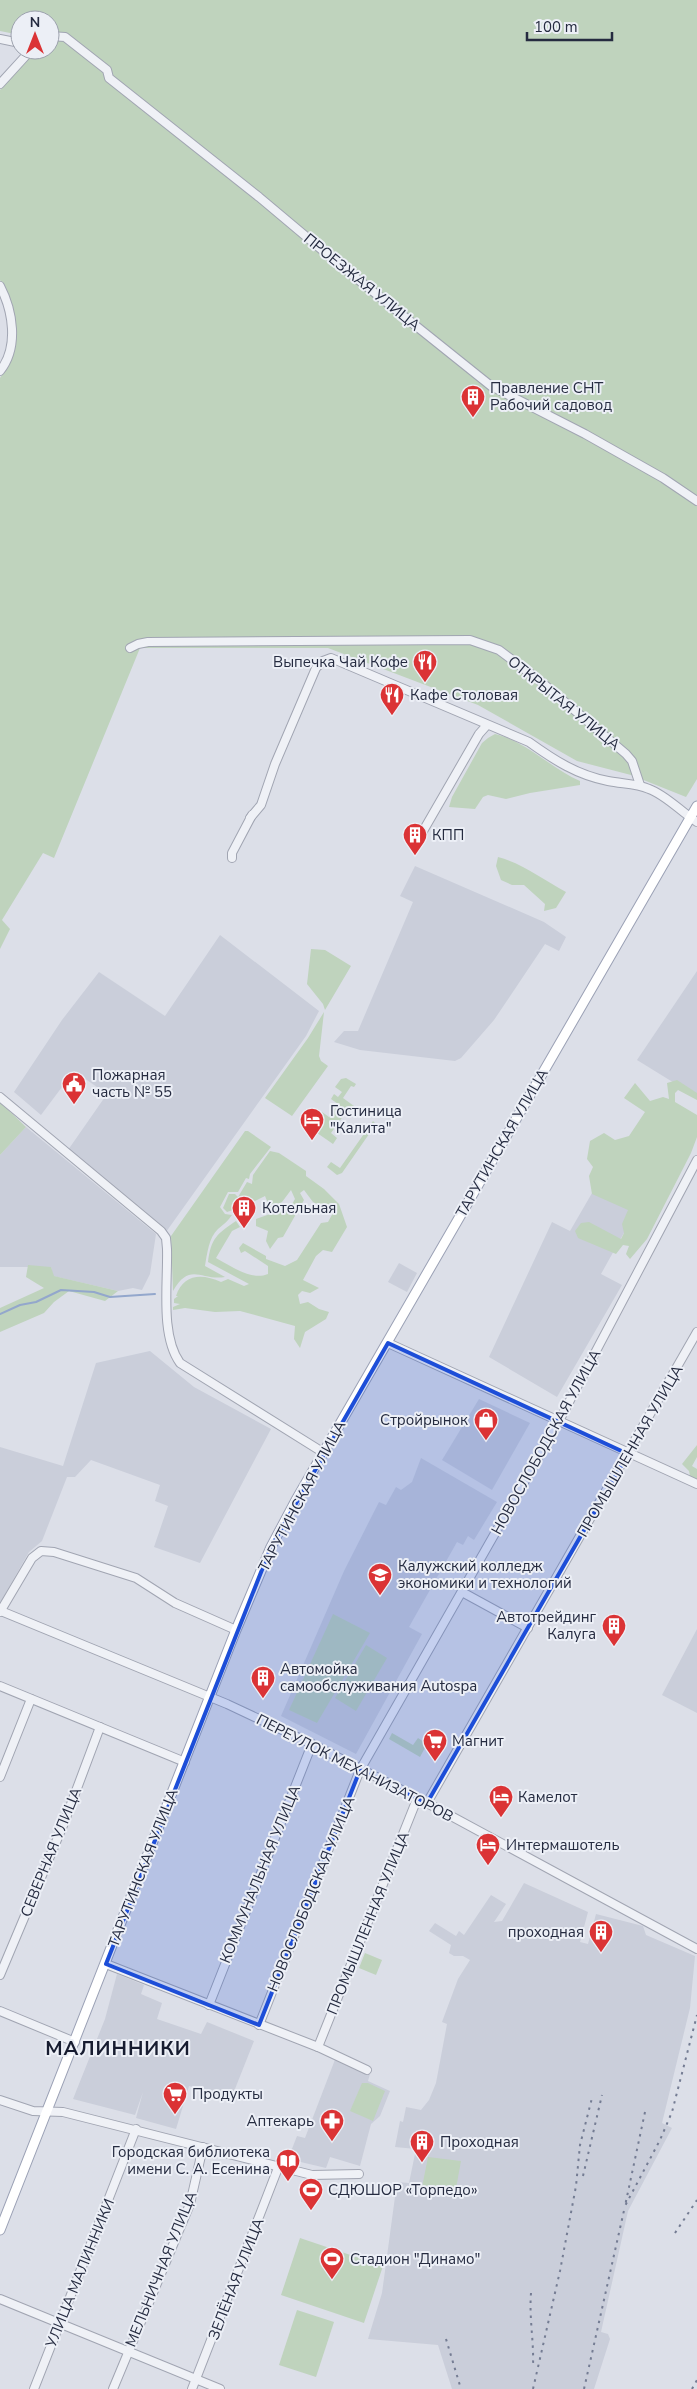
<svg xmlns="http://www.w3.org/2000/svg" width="697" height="2389" font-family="'Nunito Sans',sans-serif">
<rect width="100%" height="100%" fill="#dcdfe8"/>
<g fill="#caceda">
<path d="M 415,866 L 544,922 L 566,937 L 559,951 L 545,944 L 494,1020 L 461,1058 L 455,1061 L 360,1050 L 334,1042 L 344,1031 L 358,1031 L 413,902 L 400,896 Z"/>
<path d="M 220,935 L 319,1011 L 306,1036 L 166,1232 L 68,1150 L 107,1094 L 74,1071 L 41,1115 L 14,1092 L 62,1020 L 99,972 L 165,1016 Z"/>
<path d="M 697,971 L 697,1097 L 637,1060 Z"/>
<path d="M 26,1127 L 156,1234 L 150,1274 L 142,1290 L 133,1288 L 118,1291 L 53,1276 L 51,1267 L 0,1267 L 0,1155 Z"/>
<path d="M 599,1181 L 640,1204 L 601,1274 L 622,1285 L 557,1397 L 489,1357 L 552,1222 L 570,1231 Z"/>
<path d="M 399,1263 L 417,1273 L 407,1292 L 388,1282 Z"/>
<path d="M 150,1351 L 194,1387 L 271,1429 L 200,1563 L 154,1547 L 168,1506 L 155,1501 L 160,1485 L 91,1460 L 75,1477 L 67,1477 L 42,1541 L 29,1552 L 0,1603 L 0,1447 L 63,1466 L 96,1363 Z"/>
<path d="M 479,1399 L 530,1423 L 492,1490 L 442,1460 Z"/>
<path d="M 421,1458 L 497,1502 L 474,1540 L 468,1536 L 463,1545 L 457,1542 L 409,1627 L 422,1634 L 356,1754 L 281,1716 L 344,1571 L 379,1502 L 386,1505 L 396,1487 L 401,1490 L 412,1482 Z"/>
<path d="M 697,1629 L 697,1713 L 662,1695 Z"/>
<path d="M 524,1883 L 588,1912 L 580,1942 L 588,1944 L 596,1914 L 643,1926 L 646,1935 L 695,1956 L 690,2008 L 662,2123 L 672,2128 L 628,2211 L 601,2332 L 608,2334 L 610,2339 L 594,2389 L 452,2389 L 438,2345 L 368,2339 L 382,2293 L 397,2182 L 409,2183 L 416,2149 L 395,2147 L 400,2121 L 403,2122 L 406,2107 L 421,2110 L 429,2100 L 436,2083 L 447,2024 L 442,2022 L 458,1979 L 470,1960 L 463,1956 L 454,1956 L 449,1953 L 451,1945 L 429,1931 L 435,1923 L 456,1936 L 459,1931 L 464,1935 L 491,1895 L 506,1904 L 494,1922 L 502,1921 Z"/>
<path d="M 117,1974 L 144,1985 L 141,1994 L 162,2003 L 157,2019 L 201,2034 L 207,2022 L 254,2041 L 231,2099 L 189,2086 L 176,2129 L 136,2118 L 143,2092 L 135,2115 L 73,2099 L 105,2019 Z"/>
<path d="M 336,2057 L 370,2074 L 368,2081 L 390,2091 L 380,2116 L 371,2124 L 360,2166 L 330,2157 L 326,2168 L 288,2159 L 297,2136 L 305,2138 Z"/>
</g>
<g fill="#bfd3bd">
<path d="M 0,0 L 697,0 L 697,779 L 686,797 L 631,775 L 577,761 L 478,705 L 328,648 L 140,648 L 54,858 L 43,853 L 2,920 L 10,929 L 0,949 L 0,378 C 13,360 16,330 13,309 C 12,299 4,289 0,280 L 0,90 L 35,50 L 50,50 L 50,20 L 20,20 L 20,35 L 0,31 Z"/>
<path d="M 495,734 C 528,742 550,768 580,781 L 580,785 L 530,793 L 506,799 L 488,795 L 483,797 L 475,809 L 449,807 L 452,797 L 482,743 L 488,738 Z"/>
<path d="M 498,857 C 522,863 544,880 566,892 L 556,908 L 544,911 L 545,904 L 524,885 L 512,885 L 501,880 L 496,866 Z"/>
<path d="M 311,949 L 325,950 L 351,966 L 325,1010 L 323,1004 L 307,984 Z"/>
<path d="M 324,1012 L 319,1056 L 321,1061 L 328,1066 L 292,1116 L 265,1098 L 308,1038 Z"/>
<path d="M 346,1078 L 356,1084 L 354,1087 L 351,1086 L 343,1098 L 354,1106 L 351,1109 L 349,1108 L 331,1133 L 337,1138 L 333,1144 L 307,1126 L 310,1123 L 313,1125 L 322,1112 L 329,1117 L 338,1104 L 331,1099 L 334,1094 L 338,1097 L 342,1092 L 335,1087 L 341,1079 Z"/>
<path d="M 677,1080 L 697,1093 L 697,1100 L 678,1090 L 675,1093 L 675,1102 L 697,1115 L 697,1137 L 691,1153 L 647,1239 L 630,1259 L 626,1254 L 629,1246 L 623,1245 L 616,1254 L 578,1238 L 575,1231 L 581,1223 L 589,1222 L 621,1239 L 624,1233 L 622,1224 L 628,1210 L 592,1194 L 589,1176 L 593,1167 L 587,1159 L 590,1141 L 604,1133 L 615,1140 L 629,1136 L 645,1112 L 624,1098 L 635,1083 L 650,1101 L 663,1097 L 669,1099 L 667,1083 Z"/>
<path d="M 0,1102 L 26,1127 L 0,1155 Z"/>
<path d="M 373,1121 L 376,1124 L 342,1173 L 337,1175 L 327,1167 L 331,1162 L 340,1168 Z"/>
<path d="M 245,1131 L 248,1131 L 271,1147 L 250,1174 L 249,1179 L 246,1178 L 238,1192 L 228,1192 L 220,1207 L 225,1214 L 232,1215 C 228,1221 224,1224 218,1229 C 209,1237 207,1254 205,1266 L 225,1277 C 201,1281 190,1261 173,1291 L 171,1236 Z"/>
<path d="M 270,1151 L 279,1153 L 306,1171 L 306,1176 L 324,1189 L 339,1204 L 347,1227 L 332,1252 L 323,1250 L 316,1256 L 303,1280 L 319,1288 L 310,1293 L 302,1291 L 298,1295 L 300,1304 L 308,1302 L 319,1309 L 329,1312 L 326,1319 L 305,1332 L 300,1348 L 294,1339 L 295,1326 L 240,1311 L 215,1312 L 185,1308 L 173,1310 L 173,1307 L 180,1304 L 174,1303 L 174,1299 L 178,1296 L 176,1296 C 183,1274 202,1273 221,1282 L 228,1279 L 244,1286 L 249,1284 L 208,1262 C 211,1238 217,1234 236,1221 L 240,1227 L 232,1231 L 216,1258 C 231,1266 251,1281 268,1274 L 268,1266 L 245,1251 L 241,1253 L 239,1248 L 243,1243 L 266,1256 L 266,1259 L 285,1266 L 297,1260 L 321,1223 L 328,1222 L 333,1213 L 313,1202 L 304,1190 L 300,1193 L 304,1200 L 283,1237 L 278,1238 L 270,1249 L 266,1241 L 268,1231 L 256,1226 L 256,1219 L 270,1214 L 279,1206 L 288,1211 L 295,1199 L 291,1190 L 282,1202 L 270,1208 L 265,1196 L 251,1203 L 243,1215 L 233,1210 L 227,1212 L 223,1208 L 229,1194 L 235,1194 L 238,1197 L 247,1182 L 252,1184 L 253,1175 Z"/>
<path d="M 28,1265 L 51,1267 L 54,1276 L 118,1291 L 105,1301 L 69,1291 L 54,1302 L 44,1313 L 0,1332 L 0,1308 L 44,1288 L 26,1277 Z"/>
<path d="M 697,1445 L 697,1457 L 692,1466 L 697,1469 L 697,1479 L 690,1476 L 689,1471 L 682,1464 Z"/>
<path d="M 333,1614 L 370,1633 L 317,1723 L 289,1710 Z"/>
<path d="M 366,1645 L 387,1658 L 356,1711 L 335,1698 Z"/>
<path d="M 392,1733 L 413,1745 L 418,1738 L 427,1744 L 420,1757 L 389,1739 Z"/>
<path d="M 365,1953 L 382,1960 L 376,1975 L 359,1968 Z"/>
<path d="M 362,2083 L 368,2083 L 385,2091 L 373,2121 L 350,2111 Z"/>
<path d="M 428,2157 L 461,2161 L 455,2194 L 422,2187 Z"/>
<path d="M 300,2238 L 383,2266 L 364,2323 L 281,2295 Z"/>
<path d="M 297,2310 L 334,2322 L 316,2377 L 279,2365 Z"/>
</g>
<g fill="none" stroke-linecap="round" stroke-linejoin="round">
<path stroke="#93a7cc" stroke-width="2" d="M 0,1314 L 20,1305 L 36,1302 L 61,1290 L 94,1292 L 110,1297 L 155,1294"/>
<defs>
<g id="minor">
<path d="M 50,36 L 65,37 L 107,70 L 109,78 L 259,197 L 340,265 L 491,386 L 585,434 L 663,478 L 697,501"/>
<path d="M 0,39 L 20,43"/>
<path d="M 0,84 L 31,50"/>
<path d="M 0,286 C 13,311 19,347 0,371"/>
<path d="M 130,648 L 138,644 L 148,642 L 470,640 L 499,650 L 539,680 L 626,754 L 632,761 L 640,785"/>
<path d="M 250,818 L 261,805 L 275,764 L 316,668 L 323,661 L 331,658 L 529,742 C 554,760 577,775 608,781 C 622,784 636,783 649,789 C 666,795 681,812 697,822"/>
<path d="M 415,845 L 479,734 L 487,725"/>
<path d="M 232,858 L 232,853 L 252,815"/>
<path d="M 0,1097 L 161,1231 L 166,1238 L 167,1249 C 168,1283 160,1335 180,1363 L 324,1453"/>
<path d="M 388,1343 L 697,1484"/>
<path d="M 462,1592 L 528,1628"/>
<path d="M 1,1611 L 227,1704 L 312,1744 L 427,1803 L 697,1949"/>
<path d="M 0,1612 L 32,1558 L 41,1551 L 54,1552 L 136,1578 L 175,1603 L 236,1630"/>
<path d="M 0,1686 L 185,1762"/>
<path d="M 0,1777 L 31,1699"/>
<path d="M 427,1803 L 697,1332"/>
<path d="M 106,1964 L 318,2047 L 367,2070"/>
<path d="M 0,1975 L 64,1823 L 100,1727"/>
<path d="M 209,2005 L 312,1744"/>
<path d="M 0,2011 L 75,2042"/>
<path d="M 259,2025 L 360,1770 L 559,1421 L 697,1160"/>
<path d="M 318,2047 L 417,1799"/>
<path d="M 0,2100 L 33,2111 L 63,2112 L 312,2175 L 359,2174"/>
<path d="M 0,2299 L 220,2389"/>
<path d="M 34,2389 L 136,2129"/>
<path d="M 113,2389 L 190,2204 L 203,2147"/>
<path d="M 192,2389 L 278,2168"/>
</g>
<path id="major" d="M 0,2230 L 236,1630 L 271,1547 L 296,1500 L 697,806"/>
</defs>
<use href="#minor" stroke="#a1a5b2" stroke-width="10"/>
<use href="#major" stroke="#9ba1b5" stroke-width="11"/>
<use href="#minor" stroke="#eff1f6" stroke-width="8"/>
<use href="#major" stroke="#fff" stroke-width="9"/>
<g stroke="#747c93" stroke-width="2" stroke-dasharray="2.5 5" stroke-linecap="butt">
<path d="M 645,2112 L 625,2206 L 660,2140 L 672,2112 L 697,2015"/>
<path d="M 583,2176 L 602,2095"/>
<path d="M 675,2233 L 697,2200"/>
<path d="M 531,2293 C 529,2318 534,2341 533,2366"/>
<path d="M 446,2339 L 461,2389"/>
<path d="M 533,2389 L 560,2271 L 576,2186 L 580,2145 L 592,2098"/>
<path d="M 584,2389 L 625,2206"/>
<path d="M 692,2389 L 697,2380"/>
</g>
</g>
<path fill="#1d4ed8" fill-opacity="0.2" stroke="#1d4ed8" stroke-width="4" stroke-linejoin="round" d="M 388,1343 L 628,1454 L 427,1803 L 360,1770 L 259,2025 L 106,1964 L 271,1547 Z"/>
<defs>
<symbol id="building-pin" viewBox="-11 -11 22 30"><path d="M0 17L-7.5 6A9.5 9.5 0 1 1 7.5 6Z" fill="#db3335" stroke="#eceff6"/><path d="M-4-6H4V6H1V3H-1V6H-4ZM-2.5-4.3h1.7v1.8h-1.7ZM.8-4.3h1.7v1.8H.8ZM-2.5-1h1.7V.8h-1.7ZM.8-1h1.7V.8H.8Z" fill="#fff"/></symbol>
<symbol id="restaurant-pin" viewBox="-11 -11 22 30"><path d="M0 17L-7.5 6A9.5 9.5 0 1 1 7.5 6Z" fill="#db3335" stroke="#eceff6"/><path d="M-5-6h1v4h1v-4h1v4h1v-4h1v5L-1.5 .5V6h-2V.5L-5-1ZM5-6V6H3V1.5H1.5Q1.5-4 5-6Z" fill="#fff"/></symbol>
<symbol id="civic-pin" viewBox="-11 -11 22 30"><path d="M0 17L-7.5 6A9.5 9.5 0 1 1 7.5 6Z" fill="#db3335" stroke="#eceff6"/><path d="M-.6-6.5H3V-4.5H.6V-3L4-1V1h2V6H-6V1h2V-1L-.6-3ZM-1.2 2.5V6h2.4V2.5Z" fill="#fff"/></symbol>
<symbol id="hotel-pin" viewBox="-11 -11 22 30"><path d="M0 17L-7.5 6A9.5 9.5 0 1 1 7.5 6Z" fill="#db3335" stroke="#eceff6"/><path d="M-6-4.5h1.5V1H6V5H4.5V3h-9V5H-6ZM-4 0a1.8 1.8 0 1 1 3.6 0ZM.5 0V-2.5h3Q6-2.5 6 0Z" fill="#fff"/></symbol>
<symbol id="shop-pin" viewBox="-11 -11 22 30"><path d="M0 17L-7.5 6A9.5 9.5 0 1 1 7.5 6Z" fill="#db3335" stroke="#eceff6"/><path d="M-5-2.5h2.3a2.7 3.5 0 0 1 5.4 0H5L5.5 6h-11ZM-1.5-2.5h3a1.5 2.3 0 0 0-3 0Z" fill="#fff"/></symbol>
<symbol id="university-pin" viewBox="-11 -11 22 30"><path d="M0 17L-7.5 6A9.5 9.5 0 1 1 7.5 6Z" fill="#db3335" stroke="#eceff6"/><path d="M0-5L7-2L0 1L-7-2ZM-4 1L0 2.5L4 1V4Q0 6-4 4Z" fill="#fff"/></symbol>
<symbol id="supermarket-pin" viewBox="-11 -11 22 30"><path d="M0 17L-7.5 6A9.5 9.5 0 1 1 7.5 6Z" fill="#db3335" stroke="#eceff6"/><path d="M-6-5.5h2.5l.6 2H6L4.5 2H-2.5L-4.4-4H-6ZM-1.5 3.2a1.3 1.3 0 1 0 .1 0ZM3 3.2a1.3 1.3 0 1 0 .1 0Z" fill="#fff"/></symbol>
<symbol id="pharmacy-pin" viewBox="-11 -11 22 30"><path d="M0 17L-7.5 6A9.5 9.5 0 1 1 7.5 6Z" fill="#db3335" stroke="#eceff6"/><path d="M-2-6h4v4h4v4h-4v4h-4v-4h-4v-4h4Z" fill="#fff"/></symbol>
<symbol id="library-pin" viewBox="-11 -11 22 30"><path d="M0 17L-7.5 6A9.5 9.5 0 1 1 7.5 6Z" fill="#db3335" stroke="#eceff6"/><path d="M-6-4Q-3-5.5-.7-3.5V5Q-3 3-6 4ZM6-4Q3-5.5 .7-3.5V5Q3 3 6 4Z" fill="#fff"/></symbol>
<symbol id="stadium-pin" viewBox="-11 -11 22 30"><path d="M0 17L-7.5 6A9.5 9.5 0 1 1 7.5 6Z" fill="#db3335" stroke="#eceff6"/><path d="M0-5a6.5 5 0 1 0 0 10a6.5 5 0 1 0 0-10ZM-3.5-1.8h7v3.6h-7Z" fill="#fff"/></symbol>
</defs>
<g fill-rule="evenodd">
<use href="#building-pin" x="459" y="383" width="28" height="38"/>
<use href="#restaurant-pin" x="411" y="648" width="28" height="38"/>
<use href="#restaurant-pin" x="378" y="681" width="28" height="38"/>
<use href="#building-pin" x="401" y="821" width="28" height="38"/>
<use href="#civic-pin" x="60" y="1070" width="28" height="38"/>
<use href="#hotel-pin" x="298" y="1106" width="28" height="38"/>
<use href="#building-pin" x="230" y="1194" width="28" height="38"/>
<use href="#shop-pin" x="472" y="1406" width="28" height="38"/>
<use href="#university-pin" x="366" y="1561" width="28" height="38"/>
<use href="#building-pin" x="600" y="1612" width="28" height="38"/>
<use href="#building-pin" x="249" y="1664" width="28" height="38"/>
<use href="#supermarket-pin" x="421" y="1727" width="28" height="38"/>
<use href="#hotel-pin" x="487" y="1783" width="28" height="38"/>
<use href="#hotel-pin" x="474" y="1831" width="28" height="38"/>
<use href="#building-pin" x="587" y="1918" width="28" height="38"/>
<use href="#supermarket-pin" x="161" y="2080" width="28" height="38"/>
<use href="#pharmacy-pin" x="318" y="2107" width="28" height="38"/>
<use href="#building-pin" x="408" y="2128" width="28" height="38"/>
<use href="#library-pin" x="274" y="2147" width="28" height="38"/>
<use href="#stadium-pin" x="297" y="2176" width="28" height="38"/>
<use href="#stadium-pin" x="318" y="2245" width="28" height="38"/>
</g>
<g text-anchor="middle" stroke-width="4" stroke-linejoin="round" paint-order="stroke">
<g font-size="15" fill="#252b40" stroke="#eceff6">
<text transform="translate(362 282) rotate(39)" y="5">ПРОЕЗЖАЯ УЛИЦА</text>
<text transform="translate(564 703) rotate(39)" y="5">ОТКРЫТАЯ УЛИЦА</text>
<text transform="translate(502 1143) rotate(-60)" y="5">ТАРУТИНСКАЯ УЛИЦА</text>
<text transform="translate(546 1442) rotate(-61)" y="5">НОВОСЛОБОДСКАЯ УЛИЦА</text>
<text transform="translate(630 1451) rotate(-60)" y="5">ПРОМЫШЛЕННАЯ УЛИЦА</text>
<text transform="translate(302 1496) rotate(-62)" y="5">ТАРУТИНСКАЯ УЛИЦА</text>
<text transform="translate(355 1768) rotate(27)" y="5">ПЕРЕУЛОК МЕХАНИЗАТОРОВ</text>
<text transform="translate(51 1852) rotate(-68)" y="5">СЕВЕРНАЯ УЛИЦА</text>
<text transform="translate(143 1868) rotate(-69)" y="5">ТАРУТИНСКАЯ УЛИЦА</text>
<text transform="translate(260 1874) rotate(-68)" y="5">КОММУНАЛЬНАЯ УЛИЦА</text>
<text transform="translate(311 1894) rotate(-68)" y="5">НОВОСЛОБОДСКАЯ УЛИЦА</text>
<text transform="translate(368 1923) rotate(-68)" y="5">ПРОМЫШЛЕННАЯ УЛИЦА</text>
<text transform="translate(161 2269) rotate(-68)" y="5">МЕЛЬНИЧНАЯ УЛИЦА</text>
<text transform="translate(80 2273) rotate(-68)" y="5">УЛИЦА МАЛИННИКИ</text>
<text transform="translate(236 2279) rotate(-69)" y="5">ЗЕЛЁНАЯ УЛИЦА</text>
</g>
<g font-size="15" fill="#252b40" stroke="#eceff6" text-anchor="start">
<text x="490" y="393">Правление СНТ<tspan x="490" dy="17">Рабочий садовод</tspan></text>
<text x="408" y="667" text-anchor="end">Выпечка Чай Кофе</text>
<text x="410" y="700">Кафе Столовая</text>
<text x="432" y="840">КПП</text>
<text x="92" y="1080">Пожарная<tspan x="92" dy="17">часть № 55</tspan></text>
<text x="330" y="1116">Гостиница<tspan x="330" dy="17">"Калита"</tspan></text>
<text x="262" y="1213">Котельная</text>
<text x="468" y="1425" text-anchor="end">Стройрынок</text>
<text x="398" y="1571">Калужский колледж<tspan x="398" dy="17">экономики и технологий</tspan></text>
<text x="596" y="1622" text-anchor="end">Автотрейдинг<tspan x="596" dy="17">Калуга</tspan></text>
<text x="280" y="1674">Автомойка<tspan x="280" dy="17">самообслуживания Autospa</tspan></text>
<text x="452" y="1746">Магнит</text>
<text x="518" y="1802">Камелот</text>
<text x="506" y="1850">Интермашотель</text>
<text x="584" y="1937" text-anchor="end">проходная</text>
<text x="192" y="2099">Продукты</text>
<text x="314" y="2126" text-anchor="end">Аптекарь</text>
<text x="440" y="2147">Проходная</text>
<text x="270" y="2157" text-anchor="end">Городская библиотека<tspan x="270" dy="17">имени С. А. Есенина</tspan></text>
<text x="328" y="2195">СДЮШОР «Торпедо»</text>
<text x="350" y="2264">Стадион "Динамо"</text>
</g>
<g font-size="20" font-weight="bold" letter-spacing="1" fill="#171c30" stroke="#eceff6">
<text x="118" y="2055">МАЛИННИКИ</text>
</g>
</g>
<g transform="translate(35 35)"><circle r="24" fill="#eceff6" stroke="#9ca1ad"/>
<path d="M0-4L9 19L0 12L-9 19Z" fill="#db3335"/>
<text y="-8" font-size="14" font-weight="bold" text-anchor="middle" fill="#252b40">N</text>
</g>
<path d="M527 32v8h85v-8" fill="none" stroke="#252b40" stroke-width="2.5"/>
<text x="534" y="32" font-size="15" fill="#252b40" stroke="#eceff6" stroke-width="4" paint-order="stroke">100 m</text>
</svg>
